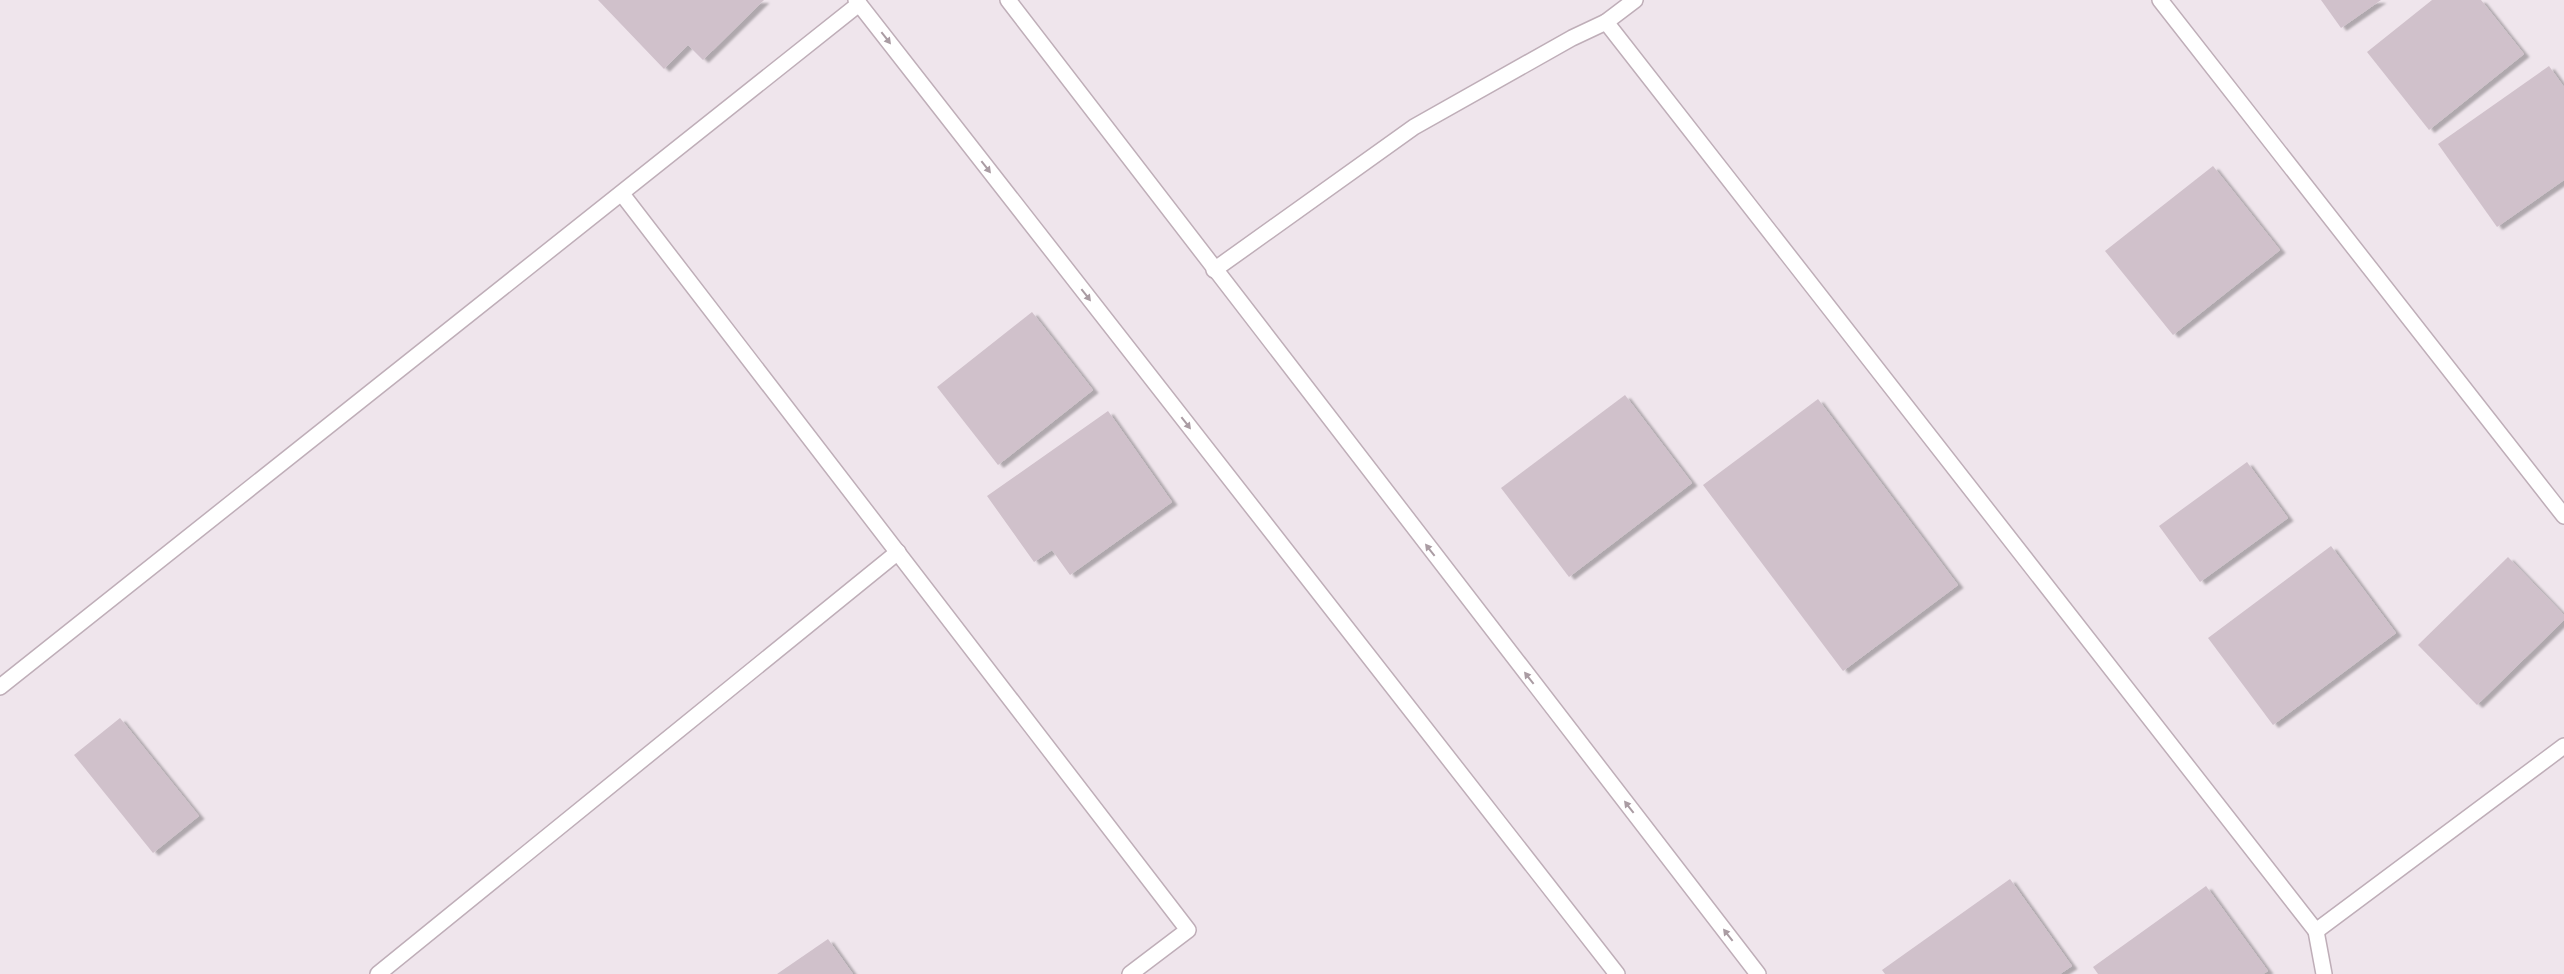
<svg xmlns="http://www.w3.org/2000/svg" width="2564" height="974" font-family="Roboto,sans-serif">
<defs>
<filter id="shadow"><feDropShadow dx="5.5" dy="3" stdDeviation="1" flood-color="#0004"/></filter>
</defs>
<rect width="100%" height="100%" fill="#efe5ec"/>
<g fill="#d0c1cb" filter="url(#shadow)">
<path d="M 598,0 L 764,0 L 703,60 L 688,45 L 664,69 Z"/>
<path d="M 2321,0 L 2381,0 L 2341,28 Z"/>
<path d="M 2432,0 L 2481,0 L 2524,54 L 2429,130 L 2367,52 Z"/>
<path d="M 2549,66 L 2564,87 L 2564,180 L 2497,227 L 2438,144 Z"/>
<path d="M 2213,166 L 2280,250 L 2173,335 L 2105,251 Z"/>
<path d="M 1032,312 L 1093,390 L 998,465 L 937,387 Z"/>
<path d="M 1625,395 L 1692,483 L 1569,577 L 1501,488 Z"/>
<path d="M 1818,399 L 1958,585 L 1843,671 L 1703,485 Z"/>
<path d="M 1108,411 L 1172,502 L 1070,575 L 1052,550 L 1034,562 L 987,496 Z"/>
<path d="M 2247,462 L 2288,518 L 2200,582 L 2159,526 Z"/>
<path d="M 2331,546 L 2396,633 L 2273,725 L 2208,638 Z"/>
<path d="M 2508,557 L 2564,615 L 2564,620 L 2477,705 L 2418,645 Z"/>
<path d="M 120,718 L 199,816 L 153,853 L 74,755 Z"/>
<path d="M 2010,879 L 2072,966 L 2060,974 L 1885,974 L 1882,970 Z"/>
<path d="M 2206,886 L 2268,971 L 2263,974 L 2098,974 L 2093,967 Z"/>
<path d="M 828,939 L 853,974 L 777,974 Z"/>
</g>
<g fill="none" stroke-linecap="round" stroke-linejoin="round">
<defs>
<g id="minor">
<path d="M 856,0 L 1617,974"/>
<path d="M 1008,0 L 1758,974"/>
<path d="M 1635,0 L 1606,22 L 2316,931 L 2564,746"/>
<path d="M 2160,0 L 2564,516"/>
<path d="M 622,194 L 1188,930 L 1130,974"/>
<path d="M 1214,270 L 1414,127 L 1572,38 L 1606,22"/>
<path d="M 0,687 L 859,4"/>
<path d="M 2316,931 L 2324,974"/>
<path d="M 378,974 L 898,552"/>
</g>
</defs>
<use href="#minor" stroke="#bfaeb8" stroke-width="18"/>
<use href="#minor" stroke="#fff" stroke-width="15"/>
</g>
<defs><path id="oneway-solid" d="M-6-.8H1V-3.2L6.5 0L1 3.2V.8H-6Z" transform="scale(1.25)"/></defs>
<g fill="#aa9ca3">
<use href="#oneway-solid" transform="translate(886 38) rotate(52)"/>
<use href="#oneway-solid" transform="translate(986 167) rotate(52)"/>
<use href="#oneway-solid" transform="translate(1086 295) rotate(52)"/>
<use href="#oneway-solid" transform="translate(1186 423) rotate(52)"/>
<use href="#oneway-solid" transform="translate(1430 550) rotate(-128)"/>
<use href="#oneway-solid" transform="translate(1529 678) rotate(-128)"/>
<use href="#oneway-solid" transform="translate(1629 807) rotate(-128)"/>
<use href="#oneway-solid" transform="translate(1728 935) rotate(-128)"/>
</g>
</svg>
